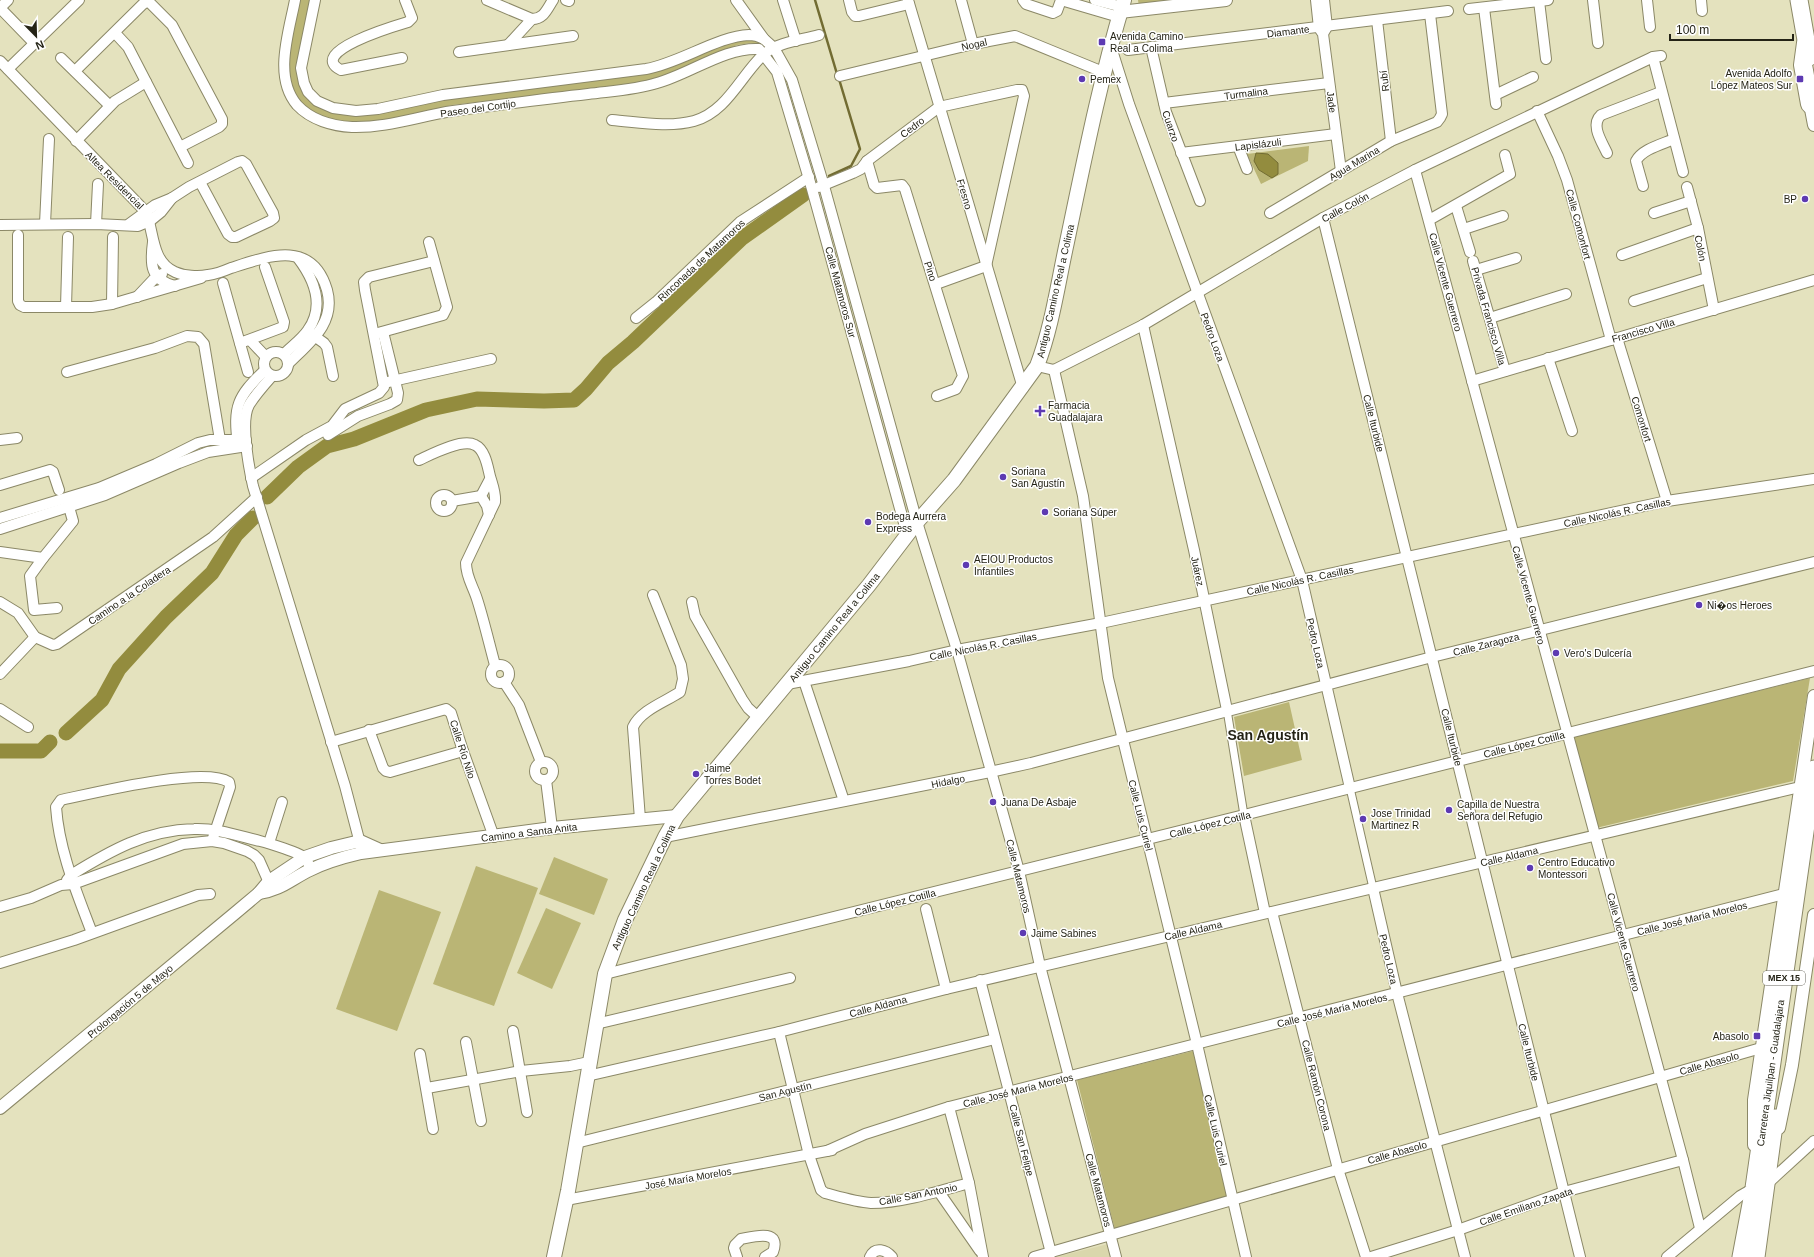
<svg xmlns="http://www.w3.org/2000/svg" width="1814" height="1257" font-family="Arial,sans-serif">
<rect width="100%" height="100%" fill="#e4e2be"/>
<path fill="#dad7ac" d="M 1108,1244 L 1111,1257 L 1056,1257 Z"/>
<g fill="#bab575">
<path d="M 298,0 L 311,0 L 297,69 L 326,110 L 643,75 L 669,68 L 735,39 L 760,39 L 764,46 L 751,43 L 737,45 L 673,74 L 643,83 L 452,105 L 390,120 L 348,124 L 319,117 L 301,103 L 292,90 L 288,72 L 289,54 Z"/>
<path d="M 1138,0 L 1202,0 L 1139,7 Z"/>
<path d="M 1309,146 L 1308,161 L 1261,184 L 1247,154 Z"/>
<path d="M 1810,678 L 1793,781 L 1596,828 L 1572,737 Z"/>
<path d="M 1289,702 L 1302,760 L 1244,776 L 1234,717 Z"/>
<path d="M 554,857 L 608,879 L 594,915 L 539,894 Z"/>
<path d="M 476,866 L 538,888 L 494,1006 L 433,984 Z"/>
<path d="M 379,890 L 441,912 L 397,1031 L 336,1009 Z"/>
<path d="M 546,908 L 581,923 L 552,989 L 517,973 Z"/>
<path d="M 1193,1051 L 1227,1198 L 1115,1230 L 1077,1080 Z"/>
</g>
<path fill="#938c3e" stroke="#726c32" d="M 1256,153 L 1268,154 L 1278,163 L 1278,174 L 1272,178 L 1259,170 L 1254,161 Z"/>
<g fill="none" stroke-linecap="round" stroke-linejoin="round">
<g stroke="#726c32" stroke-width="2.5">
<path d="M 815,0 L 837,74"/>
<path d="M 829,176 L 851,166 L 860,149 L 839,79"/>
<path d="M 803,195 L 806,191"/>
</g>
<g stroke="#938c3e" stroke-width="15">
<path d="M 267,497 L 298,467 L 327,446 L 354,439 L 426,410 L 477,399 L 544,401 L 574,400 L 586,389 L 608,363 L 633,342 L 741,239 L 803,195"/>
<path d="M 66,733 L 102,700 L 119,669 L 166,617 L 212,573 L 236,535 L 253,518"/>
<path d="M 0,751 L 41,751 L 50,742"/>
</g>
<defs>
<g id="pedestrian">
<path d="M 1227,710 L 1244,815"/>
<path d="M 1350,788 L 1373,888"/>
</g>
<g id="minor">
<path d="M 295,0 C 289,32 273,77 297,105 C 311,120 333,126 352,127 C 387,128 419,116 453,111 C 498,105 543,99 588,94 C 611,91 635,90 657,83 C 690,74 725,47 759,49 L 777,72 L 812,189 L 907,534"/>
<path d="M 315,0 L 301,68 L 304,83 L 308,92 L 317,101 L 333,108 L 356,111 L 378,109 L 443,95 L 646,69 C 680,63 718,36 749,35 C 754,35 760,37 764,39"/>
<path d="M 487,0 L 532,19 C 544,19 547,9 553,0"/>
<path d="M 566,0 L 569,1"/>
<path d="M 736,0 L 764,39 L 774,48 L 792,80 L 824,186 L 917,522 L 957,650 L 1019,871 L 1040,966 L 1116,1257"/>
<path d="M 783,0 L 796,41"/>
<path d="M 849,0 L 852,12 L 855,16 L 859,16 L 909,4"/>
<path d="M 908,0 L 1023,388"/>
<path d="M 961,0 L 973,44"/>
<path d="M 1023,0 L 1026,4 L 1053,13 L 1057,11 L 1061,0"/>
<path d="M 1061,0 L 1119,17"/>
<path d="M 1095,0 L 1122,7"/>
<path d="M 1316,0 L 1319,28 L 1323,34 L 1341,171"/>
<path d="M 1324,0 L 1327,27 L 1324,32"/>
<path d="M 1593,0 L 1598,43"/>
<path d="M 1647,0 L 1650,27"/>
<path d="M 1701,0 L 1702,11"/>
<path d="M 1539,1 L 1546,59"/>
<path d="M 0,8 L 34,43"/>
<path d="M 0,8 L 8,0"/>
<path d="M 1484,8 L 1496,104"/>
<path d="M 1469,9 L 1548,0"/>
<path d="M 1377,20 L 1391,141"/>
<path d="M 115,33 L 128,47 L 188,163"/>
<path d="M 508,45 L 532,19"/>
<path d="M 1111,47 L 1129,104 L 1302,580 L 1350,788"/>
<path d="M 1151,47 L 1166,112 L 1200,201"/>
<path d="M 1128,50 L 1448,11"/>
<path d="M 459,52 L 573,36"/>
<path d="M 1653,57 L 1683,172"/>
<path d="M 61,58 L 109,105"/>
<path d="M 402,58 L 341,70 C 305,52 398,25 408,22 L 412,18 L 405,0"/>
<path d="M 0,61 L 146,212 C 154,231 151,262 175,272 C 184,276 198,277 208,275 C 216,274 224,271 231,268 C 268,256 312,239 327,290 C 336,323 310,342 289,363"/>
<path d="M 8,69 L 79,0"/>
<path d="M 75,71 L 143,4 L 146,2 L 150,3 L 172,25 L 222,119 L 222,124 L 219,127 L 180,147"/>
<path d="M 840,76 L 973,44 L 1015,36 L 1103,72"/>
<path d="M 1495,95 L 1533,77"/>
<path d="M 1164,103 L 1329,83"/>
<path d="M 1537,111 L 1558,156 L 1567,180 L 1611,340"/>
<path d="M 612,120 C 638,122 668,128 694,121 C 727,112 741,75 764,54 C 778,42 802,40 819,35"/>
<path d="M 76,141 L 115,101 L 146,82"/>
<path d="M 1238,146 L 1247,169"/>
<path d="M 1181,153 L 1336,134"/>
<path d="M 1607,153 C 1602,142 1590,125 1601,115 L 1661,92"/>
<path d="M 867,161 L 874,185 L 877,188 L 902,185 L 905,189 L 963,376 L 956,389 L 937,396"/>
<path d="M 1415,170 L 1683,1160 L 1700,1228"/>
<path d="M 1643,186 L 1636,161 C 1642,149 1663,144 1674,139"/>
<path d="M 819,187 L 853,173 L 861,169 L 867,161 L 939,107 L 1017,90 L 1022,90 L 1024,96 L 986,266 L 936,284"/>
<path d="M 1687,187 L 1698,228 L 1714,310"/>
<path d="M 1456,206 L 1470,252"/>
<path d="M 1270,213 L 1391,141 L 1437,122 L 1440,118 L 1442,114 L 1430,14"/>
<path d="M 1654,213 L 1691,201"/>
<path d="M 1323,218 L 1580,1257"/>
<path d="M 1429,220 L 1510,174 L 1505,155"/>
<path d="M 45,224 L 49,139"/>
<path d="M 96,224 L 98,184"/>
<path d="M 129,224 L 155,205 L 172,198 L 189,187 L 238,162 L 242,161 L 246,164 L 273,213 L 274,218 L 270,221 L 236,237 L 232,237 L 228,234 L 200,182"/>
<path d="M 0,225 L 96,224 L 138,226 L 150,221 L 161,212 L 172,198"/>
<path d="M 1464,229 L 1503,216"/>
<path d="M 18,235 L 18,301 L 20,305 L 24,307 L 92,307 L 112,304 L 201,278"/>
<path d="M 153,242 C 150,264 150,280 175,286"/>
<path d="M 1622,255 L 1698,228"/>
<path d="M 1473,261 L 1505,371"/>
<path d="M 1476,270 L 1516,258"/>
<path d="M 223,283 L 248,372"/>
<path d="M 137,297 L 153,280 L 162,274"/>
<path d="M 1634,301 L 1707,278"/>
<path d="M 112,304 L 113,237"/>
<path d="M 66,307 L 68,237"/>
<path d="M 636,318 L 656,302 L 740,222 L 809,177"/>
<path d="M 1490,318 L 1566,294"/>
<path d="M 1143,325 L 1194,550 L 1227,710"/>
<path d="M 310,333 L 324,343 L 327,347 L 333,376"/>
<path d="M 378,333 L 443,315 L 447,307 L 429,242"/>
<path d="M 1617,338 L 1667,501"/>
<path d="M 250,340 L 266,357"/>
<path d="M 240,343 L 283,327 L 284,322 L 265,267"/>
<circle cx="276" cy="364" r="12"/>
<path d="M 284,354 C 292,346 302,339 308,330 C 325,306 314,279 298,258"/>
<path d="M 1548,358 L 1572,431"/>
<path d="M 1037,366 L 1054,370 L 1143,325 L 1323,218 L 1348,205 L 1415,170 L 1653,57 L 1661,56"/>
<path d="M 1054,370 L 1083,496 L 1108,678 L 1197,1044 L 1246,1257"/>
<path d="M 67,372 L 155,348 L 187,336 L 198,337 L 204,344 L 220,440"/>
<path d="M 272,376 C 264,385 255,395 249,405 C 240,421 249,468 253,486 L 345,786 L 361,847"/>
<path d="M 1472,381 L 1814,280"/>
<path d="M 388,382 L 491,359"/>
<path d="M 328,435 L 358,416 L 390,404 L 397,400 L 398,393 L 383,332"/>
<path d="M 0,440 L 17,438"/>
<path d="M 238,445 C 233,406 237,397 265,370"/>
<path d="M 419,460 C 432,454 462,438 475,445 C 484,449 487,463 489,472 C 491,482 496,491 495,502 L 466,563 C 466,577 473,586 477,599 C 484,621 489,643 495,665"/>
<path d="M 251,478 L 306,440 L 332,426 L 345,409 L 379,393 L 384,387 L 365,290 L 364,282 L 369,277 L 434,261"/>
<path d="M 0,485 L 50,470 L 53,472 L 59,490"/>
<circle cx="444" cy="503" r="8"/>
<path d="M 452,501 L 481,496"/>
<path d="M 489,515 L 487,506 L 481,496 L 490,479"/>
<path d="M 0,518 L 99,488 L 156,464 L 198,443 L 210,440 L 246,440"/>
<path d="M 0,529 L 105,495 L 179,463 L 208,452 L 247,446"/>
<path d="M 0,552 L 43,558"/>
<path d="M 0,602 L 18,613 L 35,637 L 53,645 L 57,644 L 213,537 L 257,497"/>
<path d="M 692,602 L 695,616 L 742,699 L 748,708 L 759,718"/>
<path d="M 57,608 L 34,610 L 30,576 L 43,558 L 73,521 L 69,507"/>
<circle cx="500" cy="674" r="9"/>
<path d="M 0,674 L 35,637"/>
<path d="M 804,681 L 844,801"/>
<path d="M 504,682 L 519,705 L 541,762"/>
<path d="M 787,684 L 909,661 L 957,650 L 1101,623 L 1667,501 L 1814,479"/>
<path d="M 0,709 L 28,727"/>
<path d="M 369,730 L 383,768 L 386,771 L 390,772 L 463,751"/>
<path d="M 331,742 L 446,709 L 451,713 L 463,751 L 494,837"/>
<circle cx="544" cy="771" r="9"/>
<path d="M 546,780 L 552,828"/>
<path d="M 1244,815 L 1265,913"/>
<path d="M 640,819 L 633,727 C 641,710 665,702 680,692 L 683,679 L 681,665 L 653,595"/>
<path d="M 665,837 L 990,772 L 1031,763 L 1432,657 L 1814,562"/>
<path d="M 269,843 L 282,802"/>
<path d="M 67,880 L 71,875 C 110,851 146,830 194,829 C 216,828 239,836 260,841 C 268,843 301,853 305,858 C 308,861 309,866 311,869"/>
<path d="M 1373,888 L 1397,993 L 1465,1257"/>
<path d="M 0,907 L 31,898 L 61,885 L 73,884 L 183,844 L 212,841 L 224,843 L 247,851 L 254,855 L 259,860 L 271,887"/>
<path d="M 926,909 L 946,989"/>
<path d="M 1272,912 L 1338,1169 L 1366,1257"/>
<path d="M 92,933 C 77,893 59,851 56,807 L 61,800 C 94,793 203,766 229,782 L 230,787 L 212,841"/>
<path d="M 0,963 L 74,940 L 198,895 L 210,894"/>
<path d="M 605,974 L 1244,815 L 1814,671"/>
<path d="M 980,980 L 1051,1253"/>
<path d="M 596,1024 L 790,978"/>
<path d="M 513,1031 L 527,1112"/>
<path d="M 779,1032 L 809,1155 L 821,1190 L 825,1193 C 840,1197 856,1202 871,1203 C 901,1203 940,1191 969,1183"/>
<path d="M 466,1042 L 481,1121"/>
<path d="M 420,1054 L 433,1129"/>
<path d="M 587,1076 L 779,1032 L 946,989 L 1800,787"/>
<path d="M 427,1088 L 521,1071 L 570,1066 L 589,1062"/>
<path d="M 949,1107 L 969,1183 L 983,1257"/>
<path d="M 576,1143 L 995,1039"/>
<path d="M 827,1151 L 865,1134 L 949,1107 L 1784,894"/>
<path d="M 1767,1184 L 1814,1141"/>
<path d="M 939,1192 L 980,1251"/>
<path d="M 566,1200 L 832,1150"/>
<path d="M 737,1257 L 734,1248 L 735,1245 L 741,1239 C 752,1237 782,1228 773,1252 L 765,1257"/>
<path d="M 870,1257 C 875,1246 886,1250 892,1257"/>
<path d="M 1034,1257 L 1761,1048"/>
<path d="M 1371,1257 L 1458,1230 L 1564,1192 L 1683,1160"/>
<path d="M 1667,1257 L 1740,1196 L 1754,1188"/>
</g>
<g id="tertiary">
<path d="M 1120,12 L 1226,0"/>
<path d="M 1810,104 L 1814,125"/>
<path d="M 259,893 C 281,890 291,879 310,870 C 326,862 344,857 361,853 L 552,828 L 677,816"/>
<path d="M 0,1108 L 234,914 L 259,893 L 269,881 L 305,857 L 331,848 L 360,841 L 380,850"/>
<path d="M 1779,1128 L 1792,1065 L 1814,915"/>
<path d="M 1754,1145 L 1754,1100 L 1814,696"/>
</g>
<path id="secondary" d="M 554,1257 L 568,1191 L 605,974 L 625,920 L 665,837 L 677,816 L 869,585 L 917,522 L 954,480 L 1037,366 C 1052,327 1058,283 1067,242 C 1084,161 1100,80 1124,0"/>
<g id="trunk">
<path d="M 1799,0 L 1809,57"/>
<path d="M 1741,1257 L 1754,1188 L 1814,769"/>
<path d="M 1756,1257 L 1775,1118"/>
</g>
<path id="motorway" d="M 1806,43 L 1803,65 L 1810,104"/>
</defs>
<use href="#pedestrian" stroke="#8b8867" stroke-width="9"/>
<use href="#minor" stroke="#8b8867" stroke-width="12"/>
<use href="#tertiary" stroke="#8b8867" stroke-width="14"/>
<use href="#secondary" stroke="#8b8867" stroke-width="16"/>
<use href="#trunk" stroke="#8b8867" stroke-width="19"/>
<use href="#motorway" stroke="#8b8867" stroke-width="20"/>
<use href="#pedestrian" stroke="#fff" stroke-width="7"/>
<use href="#minor" stroke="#fff" stroke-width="10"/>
<use href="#tertiary" stroke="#fff" stroke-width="12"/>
<use href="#secondary" stroke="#fff" stroke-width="14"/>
<use href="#trunk" stroke="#fff" stroke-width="17"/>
<use href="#motorway" stroke="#fff" stroke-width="18"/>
</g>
<g fill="#5d3ab2" stroke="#fff" stroke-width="1.5">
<rect x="1098" y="38" width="8" height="8" rx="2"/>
<circle cx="1082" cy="79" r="4"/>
<rect x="1796" y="75" width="8" height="8" rx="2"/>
<circle cx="1805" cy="199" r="4"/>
<path d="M1038 405h4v4h4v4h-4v4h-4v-4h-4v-4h4z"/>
<circle cx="1003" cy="477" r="4"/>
<circle cx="1045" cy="512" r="4"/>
<circle cx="868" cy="522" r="4"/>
<circle cx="966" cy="565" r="4"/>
<circle cx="1699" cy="605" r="4"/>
<circle cx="1556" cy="653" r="4"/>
<circle cx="696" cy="774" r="4"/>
<circle cx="993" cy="802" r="4"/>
<circle cx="1449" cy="810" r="4"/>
<circle cx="1363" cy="819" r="4"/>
<circle cx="1530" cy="868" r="4"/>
<circle cx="1023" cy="933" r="4"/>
<rect x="1753" y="1032" width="8" height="8" rx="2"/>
</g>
<g text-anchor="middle" stroke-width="3" stroke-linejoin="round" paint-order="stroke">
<rect fill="#fff" stroke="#66655c" stroke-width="1" x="1763" y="971" width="42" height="14" rx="3"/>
<g font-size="9" font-weight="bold" fill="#242316">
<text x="1784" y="981">MEX 15</text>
</g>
<g font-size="10" fill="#242316" stroke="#fff">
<text transform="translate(1288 31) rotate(-7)" y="4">Diamante</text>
<text transform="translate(974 44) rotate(-13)" y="4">Nogal</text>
<text transform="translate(1384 81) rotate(-97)" y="4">Rubí</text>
<text transform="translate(1246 93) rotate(-7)" y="4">Turmalina</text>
<text transform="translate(1332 102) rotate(83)" y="4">Jade</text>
<text transform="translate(478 108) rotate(-8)" y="4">Paseo del Cortijo</text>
<text transform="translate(1171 126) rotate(71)" y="4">Cuarzo</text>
<text transform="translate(912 127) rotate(-37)" y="4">Cedro</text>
<text transform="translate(1258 144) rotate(-7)" y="4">Lapislázuli</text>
<text transform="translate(1354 163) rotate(-31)" y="4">Agua Marina</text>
<text transform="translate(115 180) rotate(45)" y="4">Altea Residencial</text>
<text transform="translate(965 194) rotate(74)" y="4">Fresno</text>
<text transform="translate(1345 207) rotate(-28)" y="4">Calle Colón</text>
<text transform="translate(1579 224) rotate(75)" y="4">Calle Comonfort</text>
<text transform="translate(1701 248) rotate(79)" y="4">Colón</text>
<text transform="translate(701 260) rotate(-43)" y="4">Rinconada de Matamoros</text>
<text transform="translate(931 271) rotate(72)" y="4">Pino</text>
<text transform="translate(1446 282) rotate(75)" y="4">Calle Vicente Guerrero</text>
<text transform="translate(1055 291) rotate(-77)" y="4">Antiguo Camino Real a Colima</text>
<text transform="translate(841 292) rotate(75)" y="4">Calle Matamoros Sur</text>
<text transform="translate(1489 316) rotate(74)" y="4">Privada Francisco Villa</text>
<text transform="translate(1643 330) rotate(-16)" y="4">Francisco Villa</text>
<text transform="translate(1213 337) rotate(70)" y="4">Pedro Loza</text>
<text transform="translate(1642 419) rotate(73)" y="4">Comonfort</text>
<text transform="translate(1374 423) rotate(76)" y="4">Calle Iturbide</text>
<text transform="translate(1617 512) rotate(-12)" y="4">Calle Nicolás R. Casillas</text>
<text transform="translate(1198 571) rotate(78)" y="4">Juárez</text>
<text transform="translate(1300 580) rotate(-12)" y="4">Calle Nicolás R. Casillas</text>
<text transform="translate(129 595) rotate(-34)" y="4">Camino a la Coladera</text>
<text transform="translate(1529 595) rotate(75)" y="4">Calle Vicente Guerrero</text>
<text transform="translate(834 627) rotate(-51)" y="4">Antiguo Camino Real a Colima</text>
<text transform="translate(1316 643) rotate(77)" y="4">Pedro Loza</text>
<text transform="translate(1486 644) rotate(-14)" y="4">Calle Zaragoza</text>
<text transform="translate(983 646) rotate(-11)" y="4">Calle Nicolás R. Casillas</text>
<text transform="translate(1452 737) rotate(76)" y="4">Calle Iturbide</text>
<text transform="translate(1524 744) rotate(-14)" y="4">Calle López Cotilla</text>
<text transform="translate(463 749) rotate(72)" y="4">Calle Río Nilo</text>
<text transform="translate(948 781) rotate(-11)" y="4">Hidalgo</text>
<text transform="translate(1141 815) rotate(76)" y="4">Calle Luis Curiel</text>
<text transform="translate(1210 824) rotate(-14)" y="4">Calle López Cotilla</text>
<text transform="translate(529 832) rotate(-7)" y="4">Camino a Santa Anita</text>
<text transform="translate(1509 856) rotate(-13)" y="4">Calle Aldama</text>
<text transform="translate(1019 876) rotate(76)" y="4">Calle Matamoros</text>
<text transform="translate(643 887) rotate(-65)" y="4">Antiguo Camino Real a Colima</text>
<text transform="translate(895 902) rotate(-14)" y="4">Calle López Cotilla</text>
<text transform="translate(1692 918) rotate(-14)" y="4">Calle José María Morelos</text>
<text transform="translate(1193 930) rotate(-13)" y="4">Calle Aldama</text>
<text transform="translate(1624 942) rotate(75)" y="4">Calle Vicente Guerrero</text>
<text transform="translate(1389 959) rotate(77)" y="4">Pedro Loza</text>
<text transform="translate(130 1001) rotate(-40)" y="4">Prolongación 5 de Mayo</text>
<text transform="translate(878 1006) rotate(-15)" y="4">Calle Aldama</text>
<text transform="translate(1332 1010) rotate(-14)" y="4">Calle José María Morelos</text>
<text transform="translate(1529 1052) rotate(76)" y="4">Calle Iturbide</text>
<text transform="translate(1709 1063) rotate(-16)" y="4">Calle Abasolo</text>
<text transform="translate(1770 1073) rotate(-82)" y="4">Carretera Jiquilpan - Guadalajara</text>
<text transform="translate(1317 1085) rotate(76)" y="4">Calle Ramón Corona</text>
<text transform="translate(1018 1090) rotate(-14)" y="4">Calle José María Morelos</text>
<text transform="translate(785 1091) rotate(-14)" y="4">San Agustín</text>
<text transform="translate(1216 1130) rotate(77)" y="4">Calle Luis Curiel</text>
<text transform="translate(1022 1140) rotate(76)" y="4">Calle San Felipe</text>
<text transform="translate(1397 1152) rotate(-16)" y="4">Calle Abasolo</text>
<text transform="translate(688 1178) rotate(-10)" y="4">José María Morelos</text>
<text transform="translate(1099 1190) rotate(75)" y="4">Calle Matamoros</text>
<text transform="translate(918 1194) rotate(-11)" y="4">Calle San Antonio</text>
<text transform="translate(1526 1206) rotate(-19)" y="4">Calle Emiliano Zapata</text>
</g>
<g font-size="10" fill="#242316" stroke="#fff" text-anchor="start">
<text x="1110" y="40">Avenida Camino<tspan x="1110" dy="12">Real a Colima</tspan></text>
<text x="1792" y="77" text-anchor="end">Avenida Adolfo<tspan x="1792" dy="12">López Mateos Sur</tspan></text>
<text x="1090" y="83">Pemex</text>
<text x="1797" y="203" text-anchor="end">BP</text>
<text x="1048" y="409">Farmacia<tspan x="1048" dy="12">Guadalajara</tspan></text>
<text x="1011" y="475">Soriana<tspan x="1011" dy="12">San Agustín</tspan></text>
<text x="1053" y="516">Soriana Súper</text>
<text x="876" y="520">Bodega Aurrera<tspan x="876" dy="12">Express</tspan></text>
<text x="974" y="563">AEIOU Productos<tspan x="974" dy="12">Infantiles</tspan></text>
<text x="1707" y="609">Ni�os Heroes</text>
<text x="1564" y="657">Vero's Dulcería</text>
<text x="704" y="772">Jaime<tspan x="704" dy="12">Torres Bodet</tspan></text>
<text x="1001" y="806">Juana De Asbaje</text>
<text x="1457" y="808">Capilla de Nuestra<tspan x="1457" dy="12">Señora del Refugio</tspan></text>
<text x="1371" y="817">Jose Trinidad<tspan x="1371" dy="12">Martinez R</tspan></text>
<text x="1538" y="866">Centro Educativo<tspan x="1538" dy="12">Montessori</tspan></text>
<text x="1031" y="937">Jaime Sabines</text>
<text x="1749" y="1040" text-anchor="end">Abasolo</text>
</g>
<g font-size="14" font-weight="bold" fill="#242316" stroke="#fff">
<text x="1268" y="740">San Agustín</text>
</g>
</g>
<g transform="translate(36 36) rotate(157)" stroke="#ffffff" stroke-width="3" paint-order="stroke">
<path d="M0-3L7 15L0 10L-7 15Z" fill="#242316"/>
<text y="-6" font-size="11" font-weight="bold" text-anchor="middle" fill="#242316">N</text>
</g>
<path d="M1670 34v6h123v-6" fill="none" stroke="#242316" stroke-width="2"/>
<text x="1676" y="34" font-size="12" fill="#242316" stroke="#ffffff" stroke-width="3" paint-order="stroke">100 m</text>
</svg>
